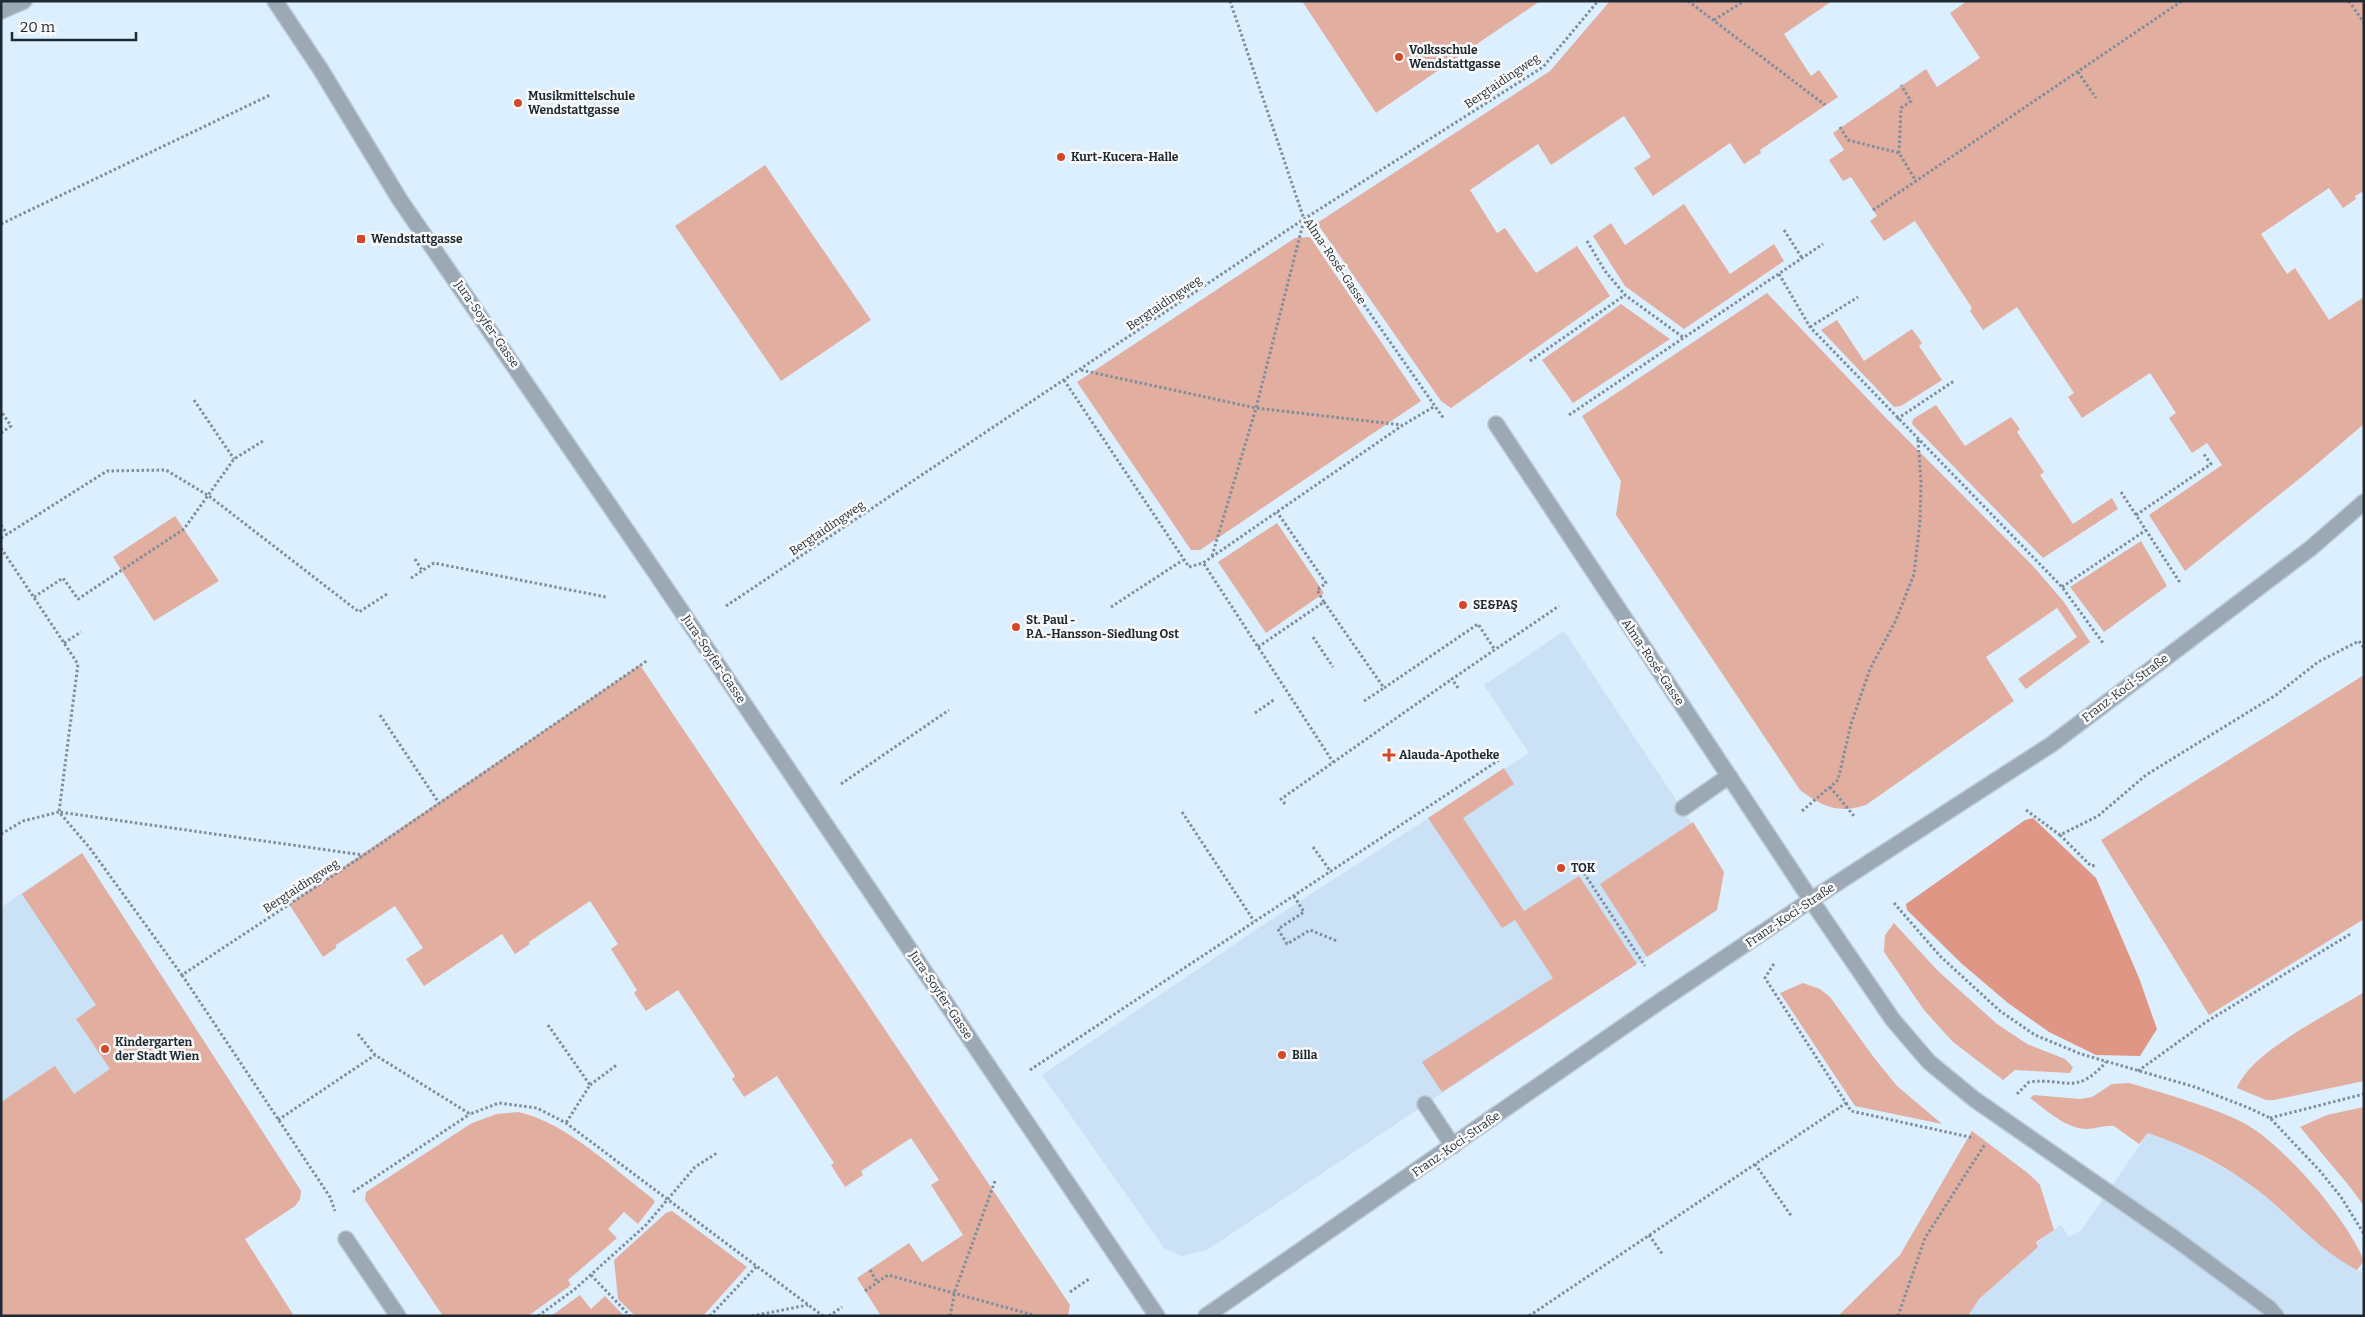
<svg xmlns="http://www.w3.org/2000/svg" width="2365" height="1317" font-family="Bitter,serif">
<rect width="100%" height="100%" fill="#dcefff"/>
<g fill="#cbe1f5">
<path d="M 1564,631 L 1724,872 L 1717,910 L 1207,1250 L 1181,1256 L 1164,1248 L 1042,1075 L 1263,925 L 1529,753 L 1484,685 Z"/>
<path d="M 82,853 L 301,1191 L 300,1199 L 295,1206 L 128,1316 L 1,1316 L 1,907 Z"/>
<path d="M 2148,1133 L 2181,1145 L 2240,1177 L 2270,1200 L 2298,1227 L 2357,1270 L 2364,1273 L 2364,1316 L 1968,1316 L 1979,1299 L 2038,1247 L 2036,1243 L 2061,1225 L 2069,1237 L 2081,1231 Z"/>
</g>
<g fill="#e2aea0">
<path d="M 1302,1 L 1540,1 L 1376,113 Z"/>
<path d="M 1610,1 L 1832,1 L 1784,34 L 1811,76 L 1819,70 L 1838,97 L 1760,150 L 1761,153 L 1744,164 L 1730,143 L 1653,196 L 1634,168 L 1651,157 L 1624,116 L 1551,165 L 1538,144 L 1470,190 L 1497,233 L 1505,228 L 1536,273 L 1577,246 L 1610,296 L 1451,408 L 1441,401 L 1317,223 L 1550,71 Z"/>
<path d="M 1967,1 L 2364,1 L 2364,191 L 2355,196 L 2356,199 L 2343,208 L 2329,188 L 2261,234 L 2287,274 L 2295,268 L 2329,320 L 2364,297 L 2364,424 L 2310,470 L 2185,571 L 2149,515 L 2222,465 L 2207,443 L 2192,453 L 2169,418 L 2176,413 L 2150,373 L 2082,418 L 2068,397 L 2074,393 L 2017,307 L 1983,330 L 1970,311 L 1972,308 L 1915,221 L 1884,241 L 1870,221 L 1877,216 L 1851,177 L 1843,181 L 1829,160 L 1844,150 L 1833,133 L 1926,69 L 1937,87 L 1980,58 L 1950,13 Z"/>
<path d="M 765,165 L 871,320 L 781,381 L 675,226 Z"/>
<path d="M 1684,204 L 1730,274 L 1774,244 L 1784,261 L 1684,329 L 1625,286 L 1593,236 L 1611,223 L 1625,245 Z"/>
<path d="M 1310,237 L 1421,401 L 1200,550 L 1191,550 L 1077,382 L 1295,238 Z"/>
<path d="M 1767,293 L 1884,416 L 2033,566 L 2064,602 L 2090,642 L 2026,689 L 2018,679 L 2077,637 L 2057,608 L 1986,657 L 2014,701 L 1866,805 C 1838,814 1823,807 1800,790 L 1616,515 L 1621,481 L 1582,416 Z"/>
<path d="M 1621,304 L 1670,339 L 1573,403 L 1542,360 Z"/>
<path d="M 1837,320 L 1864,361 L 1912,329 L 1922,343 L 1919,346 L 1942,380 L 1901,406 L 1894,407 L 1821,330 Z"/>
<path d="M 1936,405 L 1965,446 L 2011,417 L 2020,429 L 2017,432 L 2044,472 L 2040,475 L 2073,524 L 2112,498 L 2118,509 L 2043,558 L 1912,424 L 1913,419 Z"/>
<path d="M 175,516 L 219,581 L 154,621 L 113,557 Z"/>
<path d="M 1277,523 L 1324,593 L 1266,633 L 1218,562 Z"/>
<path d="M 2141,541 L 2167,586 L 2104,632 L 2070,587 Z"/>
<path d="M 640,665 L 1070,1305 L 1068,1316 L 881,1316 L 857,1278 L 909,1243 L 922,1262 L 963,1235 L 931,1185 L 939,1180 L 911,1138 L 861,1171 L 863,1175 L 845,1187 L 831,1165 L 834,1163 L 777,1076 L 744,1097 L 732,1079 L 735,1076 L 678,990 L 646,1011 L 634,993 L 637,990 L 611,949 L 618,944 L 590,901 L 529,942 L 530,944 L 515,954 L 502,934 L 424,986 L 406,959 L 423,948 L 395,906 L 336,945 L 336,948 L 323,957 L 289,904 Z"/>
<path d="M 2364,675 L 2364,919 L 2209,1015 L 2101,840 Z"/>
<path d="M 1504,768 L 1514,784 L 1463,818 L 1524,911 L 1579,876 L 1637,964 L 1442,1092 L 1422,1062 L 1553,978 L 1515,920 L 1502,928 L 1428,818 Z"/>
<path d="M 1693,822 L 1724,872 L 1717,910 L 1647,957 L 1600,884 Z"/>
<path d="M 82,853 L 301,1191 L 300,1199 L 295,1206 L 245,1239 L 294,1316 L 1,1316 L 1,1102 L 55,1066 L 74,1094 L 110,1069 L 76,1019 L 96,1005 L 22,894 Z"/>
<path d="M 1894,923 L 1937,970 L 1997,1024 L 2027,1044 L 2065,1059 L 2073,1067 L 2070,1073 L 2015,1070 L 2003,1080 L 1953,1042 L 1924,1010 L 1884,952 L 1885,935 Z"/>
<path d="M 1803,983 L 1820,989 L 1830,997 L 1875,1059 L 1897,1086 L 1942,1124 L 1855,1106 L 1780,993 Z"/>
<path d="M 2364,992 L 2364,1081 L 2274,1100 L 2266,1100 L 2237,1088 C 2251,1051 2330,1014 2364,992 Z"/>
<path d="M 2129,1083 C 2166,1094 2203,1104 2238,1120 C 2279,1138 2348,1220 2364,1261 L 2357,1270 C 2323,1252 2299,1226 2271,1201 C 2235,1170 2192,1148 2148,1133 L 2139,1144 L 2114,1126 C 2104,1125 2096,1129 2086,1129 C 2065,1128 2046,1110 2030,1098 L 2034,1095 L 2080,1099 L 2092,1097 L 2112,1084 Z"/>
<path d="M 2364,1107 L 2364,1206 L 2350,1187 L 2300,1127 L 2327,1115 Z"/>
<path d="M 518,1112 C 564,1121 615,1170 653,1199 L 655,1202 L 638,1224 L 624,1212 L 608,1229 L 617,1238 L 568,1280 L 571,1285 L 528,1316 L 443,1316 L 365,1200 L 366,1192 L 472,1123 L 497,1114 Z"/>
<path d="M 1972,1131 L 2029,1174 L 2040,1185 L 2054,1230 L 2036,1242 L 2038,1247 L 1979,1299 L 1968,1316 L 1838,1316 L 1900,1255 Z"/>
<path d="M 672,1211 L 747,1267 L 703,1316 L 635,1316 L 618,1299 L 614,1260 L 666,1213 Z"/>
<path d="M 580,1295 L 591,1309 L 605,1296 L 624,1316 L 551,1316 Z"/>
</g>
<path fill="#df9684" d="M 2033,818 L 2096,878 L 2139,978 L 2157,1029 L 2140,1056 L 2096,1055 L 2049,1032 L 2008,1003 L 1961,963 L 1907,910 L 1906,904 L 2025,820 Z"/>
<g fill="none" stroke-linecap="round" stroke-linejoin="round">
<defs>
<g id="service">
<path d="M 1683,808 L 1729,776"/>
<path d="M 1811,900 L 1893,1020 L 1929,1062 L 1974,1099 L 2177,1240 L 2269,1308 L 2276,1316"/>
<path d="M 1425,1104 L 1453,1146"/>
</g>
<g id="minor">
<path d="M 275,1 L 321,70 L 400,200 L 653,569 L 1157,1316"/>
<path d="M 1,11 L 24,1"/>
<path d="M 1496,424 L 1811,900"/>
<path d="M 346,1239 L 398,1316"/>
<path d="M 1206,1316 L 1662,1000 L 1811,900 L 2052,744 L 2311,548 L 2364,502"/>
</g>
</defs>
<use href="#service" stroke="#bacbda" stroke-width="18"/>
<use href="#minor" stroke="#bacbda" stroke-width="18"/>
<g stroke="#7e8e9b" stroke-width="3" stroke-dasharray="2.5 2.5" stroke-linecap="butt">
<path d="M 1230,1 L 1304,219 L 1444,419"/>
<path d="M 1688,1 L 1825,105"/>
<path d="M 2349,1 L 2364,23"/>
<path d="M 1714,20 L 1744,1"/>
<path d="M 2078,72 L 2096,98"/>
<path d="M 1840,127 L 1848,140 L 1899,153 L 1916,181"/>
<path d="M 1899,153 L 1901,108 L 1911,101 L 1901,85"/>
<path d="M 1873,210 L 2182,1"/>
<path d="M 1,224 L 270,95"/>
<path d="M 1784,230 L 1802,258"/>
<path d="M 1587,241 L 1605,271 L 1625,295 L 1684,338"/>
<path d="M 1779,274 L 1810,327 L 2062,587 L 2103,643"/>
<path d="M 1810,327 L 1858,297"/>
<path d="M 1530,361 L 1625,295"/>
<path d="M 1081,370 L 1256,408 L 1402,425"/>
<path d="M 1064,380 L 1189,567 L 1203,563 L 1403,425 L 1435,406"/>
<path d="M 194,400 L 234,459"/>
<path d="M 1569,415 L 1823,244"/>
<path d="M 1897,419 L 1954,381"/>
<path d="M 1,433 L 11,426 L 1,411"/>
<path d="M 2121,492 L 2181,584"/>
<path d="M 2136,515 L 2211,464 L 2203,453"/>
<path d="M 1,525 L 7,534"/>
<path d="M 1,538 L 107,471 L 166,470 L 209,496 L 359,612 L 387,594"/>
<path d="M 1,548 L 78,664 L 59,812 L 363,855"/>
<path d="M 1212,556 L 1256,408 L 1304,220"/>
<path d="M 415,559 L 422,570"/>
<path d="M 1204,564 L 1333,762"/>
<path d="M 411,578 L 434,563 L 606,597"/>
<path d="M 2062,587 L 2146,530"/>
<path d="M 34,597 L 63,578 L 78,599 L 184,529 L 234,459 L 263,441"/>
<path d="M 1324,602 L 1384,688 L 1478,624 L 1495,650"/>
<path d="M 726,606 L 1304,219 L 1543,67 L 1598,1"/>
<path d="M 1111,607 L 1183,560"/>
<path d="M 1313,637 L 1333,667"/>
<path d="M 64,643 L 81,632"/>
<path d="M 1258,647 L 1324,602 L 1317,590 L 1326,583 L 1277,512"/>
<path d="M 1458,688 L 1452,679 L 1559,606"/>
<path d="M 1364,701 L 1384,688"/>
<path d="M 1255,713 L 1275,699"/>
<path d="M 380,715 L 439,803"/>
<path d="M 841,784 L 949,710"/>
<path d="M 1830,787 L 1854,816"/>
<path d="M 1285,804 L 1281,799 L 1452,679"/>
<path d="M 2026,810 L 2060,835 L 2098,816 L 2146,775 L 2276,695 L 2318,662 L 2359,641 L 2364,648"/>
<path d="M 1802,811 L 1838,780 L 1851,724 L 1870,669 L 1896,620 L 1914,574 L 1920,521 L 1921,482 L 1918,440"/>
<path d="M 1182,812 L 1254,921"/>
<path d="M 1,834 L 23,821 L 59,812 L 89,847 L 182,975 L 364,855 L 648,660"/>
<path d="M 2060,835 L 2091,866 L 2097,865"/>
<path d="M 1313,847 L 1331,872"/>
<path d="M 1584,873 L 1645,966"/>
<path d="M 1294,896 L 1304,912 L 1278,929 L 1287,944 L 1310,930 L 1337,941"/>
<path d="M 1894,903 L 1940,956 L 2000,1011 L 2035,1035 L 2081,1054 L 2195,1087 L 2249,1108 L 2270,1118 L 2320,1171 L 2341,1197 L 2364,1234"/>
<path d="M 182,975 L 330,1197 L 335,1211"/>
<path d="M 548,1025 L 590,1085 L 566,1123"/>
<path d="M 358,1034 L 375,1055"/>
<path d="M 1030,1070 L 1499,760"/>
<path d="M 2138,1071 L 2206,1022 L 2352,933"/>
<path d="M 590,1085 L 618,1064"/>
<path d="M 2017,1094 L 2029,1082 C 2066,1077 2075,1097 2106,1062"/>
<path d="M 1846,1103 L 1851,1111 L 1974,1138"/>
<path d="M 2270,1118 L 2364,1094"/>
<path d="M 278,1120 L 375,1055 L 470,1114 L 499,1103 L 537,1108 L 566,1123 L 823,1316"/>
<path d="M 1755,1164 L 1792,1217"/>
<path d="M 353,1192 L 470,1114"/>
<path d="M 1649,1235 L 1663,1255"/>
<path d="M 870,1270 L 877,1282"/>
<path d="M 591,1275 L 630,1316"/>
<path d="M 865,1291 L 888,1275 L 1037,1316"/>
<path d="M 1070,1292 L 1089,1279"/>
<path d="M 538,1316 L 575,1289 L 646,1225 L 695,1167 L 717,1153"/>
<path d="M 710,1316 L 757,1266"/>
<path d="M 752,1316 L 808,1305"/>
<path d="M 829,1316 L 842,1307"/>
<path d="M 950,1316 L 955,1291 L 995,1181"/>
<path d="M 1529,1316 L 1846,1103 L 1765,978 L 1775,962"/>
<path d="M 1898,1316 L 1925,1238 L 1985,1144"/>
</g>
<use href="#service" stroke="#9ca9b4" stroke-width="15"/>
<use href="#minor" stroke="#9ca9b4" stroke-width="15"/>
</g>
<g fill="#d24828" stroke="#f9f9f9" stroke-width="2">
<circle cx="1399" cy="57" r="5"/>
<circle cx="518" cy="103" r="5"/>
<circle cx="1061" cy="157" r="5"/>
<rect x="356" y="234" width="10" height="10" rx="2.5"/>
<circle cx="1463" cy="605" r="5"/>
<circle cx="1016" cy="627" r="5"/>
<path d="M1386.5 747.5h5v5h5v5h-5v5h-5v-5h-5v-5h5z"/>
<circle cx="1561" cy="868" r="5"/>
<circle cx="105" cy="1049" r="5"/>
<circle cx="1282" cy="1055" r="5"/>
</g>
<g text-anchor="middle" stroke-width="5" stroke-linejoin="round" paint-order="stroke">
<g font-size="12" font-weight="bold" fill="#1d2933" stroke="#f9f9f9" text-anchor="start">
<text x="1409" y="54">Volksschule<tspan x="1409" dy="14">Wendstattgasse</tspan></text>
<text x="528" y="100">Musikmittelschule<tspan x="528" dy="14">Wendstattgasse</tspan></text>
<text x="1071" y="161">Kurt-Kucera-Halle</text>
<text x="371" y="243">Wendstattgasse</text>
<text x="1473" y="609">SE&amp;PAŞ</text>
<text x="1026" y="624">St. Paul -<tspan x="1026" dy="14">P.A.-Hansson-Siedlung Ost</tspan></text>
<text x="1399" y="759">Alauda-Apotheke</text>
<text x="1571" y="872">TOK</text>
<text x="115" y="1046">Kindergarten<tspan x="115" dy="14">der Stadt Wien</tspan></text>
<text x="1292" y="1059">Billa</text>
</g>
<g font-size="12" fill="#1d2933" stroke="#f9f9f9">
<text transform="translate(1502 81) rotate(-34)" y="4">Bergtaidingweg</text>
<text transform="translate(1335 261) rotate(56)" y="4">Alma-Rosé-Gasse</text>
<text transform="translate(1164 303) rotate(-34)" y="4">Bergtaidingweg</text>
<text transform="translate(487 324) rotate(55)" y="4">Jura-Soyfer-Gasse</text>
<text transform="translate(827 528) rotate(-34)" y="4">Bergtaidingweg</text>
<text transform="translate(714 659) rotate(56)" y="4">Jura-Soyfer-Gasse</text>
<text transform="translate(1653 662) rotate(56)" y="4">Alma-Rosé-Gasse</text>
<text transform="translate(2125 688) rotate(-37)" y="4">Franz-Koci-Straße</text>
<text transform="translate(301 886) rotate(-33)" y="4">Bergtaidingweg</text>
<text transform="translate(1790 915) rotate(-34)" y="4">Franz-Koci-Straße</text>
<text transform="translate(941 995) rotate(56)" y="4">Jura-Soyfer-Gasse</text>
<text transform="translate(1456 1144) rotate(-35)" y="4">Franz-Koci-Straße</text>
</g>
</g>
<rect width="2365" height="1317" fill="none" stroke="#1d2933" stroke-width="5"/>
<path d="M12 32v8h124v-8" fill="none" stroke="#1d2933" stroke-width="2.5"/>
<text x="20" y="32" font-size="15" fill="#1d2933" stroke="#f9f9f9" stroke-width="4" paint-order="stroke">20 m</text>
</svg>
